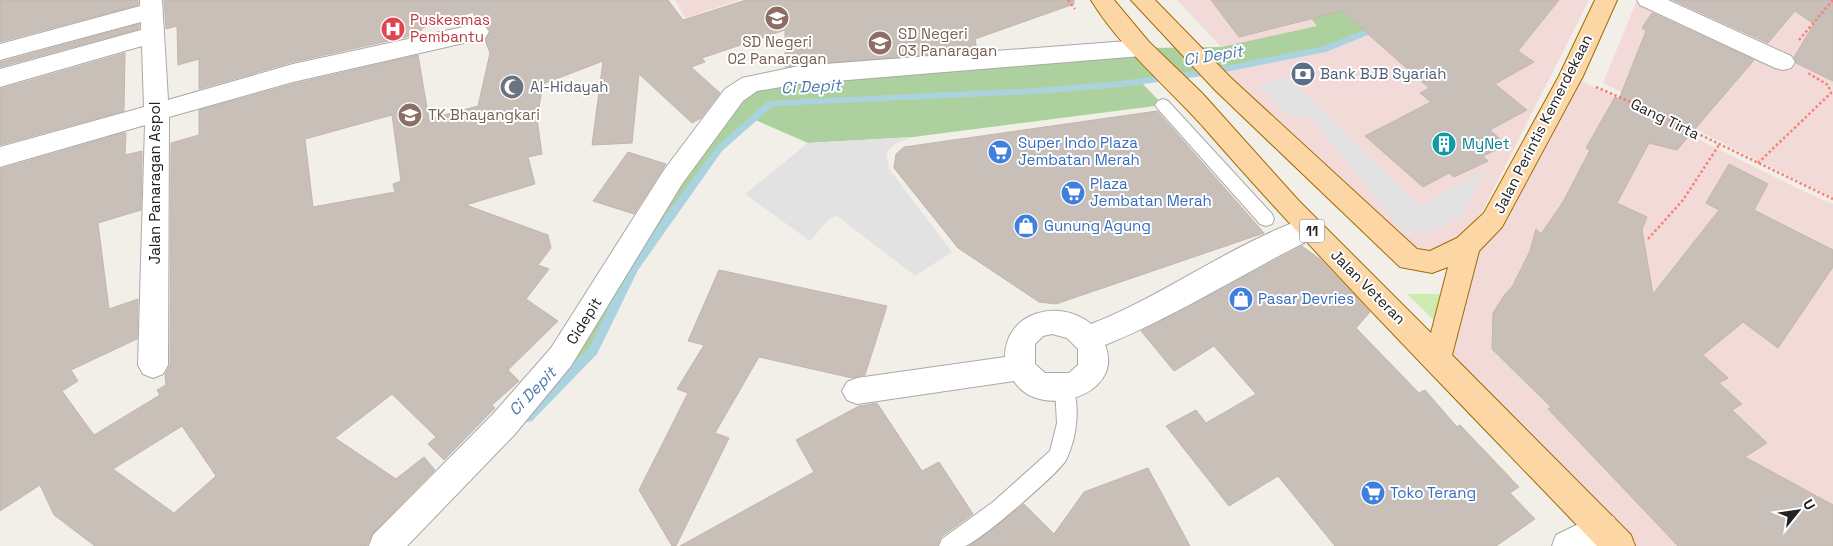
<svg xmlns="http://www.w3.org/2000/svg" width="1833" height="546" font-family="'Space Grotesk',sans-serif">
<rect width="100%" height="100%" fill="#f2efe9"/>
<g fill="#f2dad9">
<path d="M 675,0 L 740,0 L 685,18 Z"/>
<path d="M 1177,0 L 1295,0 L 1318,26 L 1221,47 Z"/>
<path d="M 1416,0 L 1589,0 L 1474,228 L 1468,244 L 1571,76 L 1801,190 L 1833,204 L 1833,546 L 1619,546 L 1437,357 L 1467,246 L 1430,262 L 1210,72 Z"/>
<path d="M 1637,0 L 1833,0 L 1833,198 L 1603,83 Z"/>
</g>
<path fill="#cdebb0" d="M 1407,294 L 1448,294 L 1438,324 Z"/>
<path fill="#add19e" d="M 1354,0 L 1392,22 L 1326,49 L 1210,72 L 1140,81 L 1163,105 L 913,137 L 808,143 L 753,119 L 719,149 L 634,267 L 593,351 L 408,546 L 384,546 L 523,401 L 750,84 L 1141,48 L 1221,47 L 1317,26 L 1306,12 Z"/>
<g fill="#e2e2e2">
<path d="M 1288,76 L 1420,206 L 1485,170 L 1462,216 L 1430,232 L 1405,234 L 1310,117 L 1287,115 L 1258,86 Z"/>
<path d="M 913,137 L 896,143 L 886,153 L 889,169 L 952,252 L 915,276 L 837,216 L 830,218 L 810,241 L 745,194 L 808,143 Z"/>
</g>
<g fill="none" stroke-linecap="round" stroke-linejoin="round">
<path fill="#aad3df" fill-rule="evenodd" d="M 1377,25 L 1380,26 L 1380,30 L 1326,52 L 1210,75 L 1121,87 L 1036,94 L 773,106 L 722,151 L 638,270 L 597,354 L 532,421 L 528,422 L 524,421 L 523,417 L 524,413 L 589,348 L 630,264 L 716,147 L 768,101 L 1036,88 L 1121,81 L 1210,69 L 1324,46 Z"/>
</g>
<g fill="#c7bfb8" stroke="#c4b6ab" fill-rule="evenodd">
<path d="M 0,0 L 138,0 L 138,5 L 0,42 Z"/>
<path d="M 164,0 L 668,0 L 683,20 L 746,0 L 1074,0 L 1074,4 L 975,39 L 977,51 L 785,67 L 785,30 L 702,58 L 705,62 L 691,67 L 720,93 L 701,118 L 692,123 L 639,74 L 632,143 L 592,145 L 603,61 L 543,84 L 537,119 L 542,154 L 528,157 L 535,184 L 466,205 L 548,235 L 551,248 L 538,265 L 549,269 L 526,299 L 558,321 L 508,370 L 519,381 L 492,405 L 495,408 L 444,460 L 428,444 L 436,437 L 392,394 L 335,438 L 396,479 L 424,457 L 435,470 L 372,534 L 367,546 L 95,546 L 54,515 L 40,485 L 0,511 L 0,169 L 123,133 L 126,133 L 125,155 L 142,151 L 141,210 L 98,223 L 109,309 L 138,299 L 137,339 L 71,370 L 78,381 L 62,391 L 94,435 L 160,395 L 157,390 L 166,385 L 165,374 L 170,365 L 171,143 L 199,135 L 199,110 L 293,84 L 418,55 L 429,119 L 478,106 L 490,53 L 485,40 L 491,31 L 485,24 L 477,22 L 473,12 L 422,28 L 422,30 L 415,32 L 415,35 L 293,62 L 199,89 L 199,59 L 178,65 L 177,26 L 166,29 ZM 392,115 L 401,181 L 393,184 L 395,192 L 313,207 L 305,139 ZM 182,426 L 216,476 L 174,513 L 113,469 Z"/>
<path d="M 1211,0 L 1559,0 L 1518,51 L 1534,62 L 1495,84 L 1527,110 L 1490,130 L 1507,145 L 1483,156 L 1488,161 L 1454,177 L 1449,173 L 1423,187 L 1365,136 L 1431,102 L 1420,93 L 1429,88 L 1342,11 L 1239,37 Z"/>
<path d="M 1673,0 L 1833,0 L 1833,81 L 1796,63 L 1794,57 L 1814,24 L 1795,11 L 1768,43 Z"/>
<path d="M 1652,13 L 1754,60 L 1677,150 L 1649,143 L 1617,203 L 1647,217 L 1642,230 L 1653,294 L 1719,210 L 1706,203 L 1729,164 L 1768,184 L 1754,210 L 1833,250 L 1833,267 L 1778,348 L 1743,322 L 1703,355 L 1728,378 L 1719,383 L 1742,404 L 1732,410 L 1767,443 L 1745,457 L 1833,505 L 1833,546 L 1678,546 L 1548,409 L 1551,407 L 1492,349 L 1493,313 L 1505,294 L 1512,287 L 1530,251 L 1536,229 L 1541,234 L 1563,202 L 1590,150 L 1586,148 L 1615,97 L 1619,99 L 1646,31 L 1642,28 Z"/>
<path d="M 139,24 L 139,29 L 0,67 L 0,62 Z"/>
<path d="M 125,53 L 124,111 L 0,145 L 0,89 Z"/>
<path d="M 1157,111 L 1264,233 L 1056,304 L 1039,302 L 958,248 L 894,168 L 896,154 L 904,147 Z"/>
<path d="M 628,152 L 666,164 L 634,214 L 593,201 Z"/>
<path d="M 1302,246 L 1321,260 L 1370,312 L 1356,328 L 1419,393 L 1425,390 L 1457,427 L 1460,425 L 1519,487 L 1510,493 L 1535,519 L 1496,546 L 1335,546 L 1278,476 L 1229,506 L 1166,426 L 1196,410 L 1206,423 L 1256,394 L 1214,346 L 1174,371 L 1141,331 Z"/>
<path d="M 719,270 L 887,306 L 865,375 L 852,378 L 759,357 L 715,433 L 729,438 L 676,546 L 672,546 L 639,490 L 688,393 L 677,389 L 704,345 L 688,341 Z"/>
<path d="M 877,403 L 922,471 L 939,462 L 973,514 L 941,537 L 937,546 L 680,546 L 814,472 L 796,440 L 859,406 Z"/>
<path d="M 1148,468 L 1190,546 L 969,546 L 1024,504 L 1054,534 L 1084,492 Z"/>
</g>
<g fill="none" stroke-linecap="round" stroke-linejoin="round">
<defs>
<g id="service">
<path d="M 1163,99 L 1168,101 L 1272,214 L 1274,219 L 1272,224 L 1266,226 L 1260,224 L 1158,109 L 1155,105 L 1158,101 Z"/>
<path d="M 1064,380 L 1071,382 C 1081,404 1077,438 1066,460 C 1060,472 978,543 965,546 C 958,546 947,546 939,546 L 942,539 L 993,502 L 1050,451 L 1057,423 L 1055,388 L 1057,382 Z"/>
</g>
<g id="minor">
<path d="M 140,0 L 162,0 L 168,100 L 293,64 L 477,24 L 485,26 L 489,32 L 485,38 L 477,40 L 293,82 L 169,117 L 168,365 L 163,374 L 153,378 L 143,374 L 138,365 L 145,125 L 0,167 L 0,147 L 144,107 L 142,46 L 0,87 L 0,69 L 141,30 L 141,22 L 0,60 L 0,44 L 140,6 Z"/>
<path d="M 1637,0 L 1668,0 L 1791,56 L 1795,62 L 1791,68 L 1783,70 L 1775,68 L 1640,5 Z"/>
<path d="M 1141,40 L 1149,42 L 1153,48 L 1149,54 L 1141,56 L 799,84 L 757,91 L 743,101 L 682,184 L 571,366 L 515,434 L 407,546 L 369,546 L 373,535 L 493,414 L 551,348 L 664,170 L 725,89 L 742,78 L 799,66 Z"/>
<path d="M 1309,217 L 1318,220 L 1322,228 L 1318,236 C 1246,271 1179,315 1105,345 C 1126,396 1038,421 1014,381 L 857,404 L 847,400 L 842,391 L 847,382 L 857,378 L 1005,357 C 1005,311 1060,298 1091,324 C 1166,295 1232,243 1309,217 ZM 1052,334 L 1067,338 L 1078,349 L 1078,365 L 1069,373 L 1045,373 L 1035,364 L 1035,344 L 1043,336 Z"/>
<path d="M 1603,512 L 1614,517 L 1619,528 L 1614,539 L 1601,546 L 1552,546 L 1556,535 Z"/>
</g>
<path id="primary" d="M 1091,0 L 1114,0 L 1149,42 L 1202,93 L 1299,201 L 1431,333 L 1448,267 L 1432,273 L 1400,267 L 1215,90 L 1131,0 L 1155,0 L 1231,78 L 1417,249 L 1430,251 L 1457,238 L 1484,213 L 1559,76 L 1595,0 L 1617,0 L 1583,76 L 1502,227 L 1479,251 L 1452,355 L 1631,535 L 1635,546 L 1597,546 C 1465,408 1331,273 1206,130 C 1168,87 1121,49 1091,0 Z"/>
</defs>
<use href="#service" stroke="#a9a9a9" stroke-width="2"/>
<use href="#minor" stroke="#a9a9a9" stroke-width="2"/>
<use href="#primary" stroke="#a06b00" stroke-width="2"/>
<g stroke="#fa8072" stroke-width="2.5" stroke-dasharray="2.5 2.5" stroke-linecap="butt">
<path d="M 1068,0 L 1075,9"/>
<path d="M 1799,40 L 1833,0"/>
<path d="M 1596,87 L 1651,111 L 1833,199"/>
<path d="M 1758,163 L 1831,93 L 1828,85 L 1808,73"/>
<path d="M 1648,239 L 1683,200 L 1719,145"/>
</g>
<use href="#service" fill="#fff" fill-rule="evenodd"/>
<use href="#minor" fill="#fff" fill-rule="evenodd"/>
<use href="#primary" fill="#fcd6a4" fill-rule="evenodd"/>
</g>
<defs>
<symbol id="school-disc" viewBox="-11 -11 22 22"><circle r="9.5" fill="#8d6e63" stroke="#fff"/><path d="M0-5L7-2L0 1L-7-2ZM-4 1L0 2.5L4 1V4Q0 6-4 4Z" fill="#fff"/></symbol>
<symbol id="hospital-disc" viewBox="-11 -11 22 22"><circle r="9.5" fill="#e0444e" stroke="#fff"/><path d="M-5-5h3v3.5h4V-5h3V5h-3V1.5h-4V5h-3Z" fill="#fff"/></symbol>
<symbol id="bank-disc" viewBox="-11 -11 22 22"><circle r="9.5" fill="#5c6f8a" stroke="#fff"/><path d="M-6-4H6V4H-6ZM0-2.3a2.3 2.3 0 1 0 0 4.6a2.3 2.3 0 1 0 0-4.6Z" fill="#fff"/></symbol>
<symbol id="mosque-disc" viewBox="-11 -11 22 22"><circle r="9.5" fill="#6b7280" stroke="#fff"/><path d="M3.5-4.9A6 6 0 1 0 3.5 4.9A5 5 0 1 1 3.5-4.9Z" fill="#fff"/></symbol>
<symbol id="building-disc" viewBox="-11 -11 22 22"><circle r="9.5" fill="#0f9aa8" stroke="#fff"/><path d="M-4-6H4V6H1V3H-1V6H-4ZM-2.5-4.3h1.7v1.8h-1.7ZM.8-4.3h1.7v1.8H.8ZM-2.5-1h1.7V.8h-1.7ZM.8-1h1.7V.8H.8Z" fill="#fff"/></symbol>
<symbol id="supermarket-disc" viewBox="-11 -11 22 22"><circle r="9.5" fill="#3f7fe0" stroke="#fff"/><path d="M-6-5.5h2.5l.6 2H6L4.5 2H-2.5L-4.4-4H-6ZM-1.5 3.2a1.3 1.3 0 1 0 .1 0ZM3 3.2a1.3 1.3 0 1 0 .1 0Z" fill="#fff"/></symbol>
<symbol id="shop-disc" viewBox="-11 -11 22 22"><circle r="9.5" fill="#3f7fe0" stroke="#fff"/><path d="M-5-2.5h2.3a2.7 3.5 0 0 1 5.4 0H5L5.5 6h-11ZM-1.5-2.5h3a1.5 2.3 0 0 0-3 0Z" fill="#fff"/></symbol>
</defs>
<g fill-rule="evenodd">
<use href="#school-disc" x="763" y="4" width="28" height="28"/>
<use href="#hospital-disc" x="379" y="15" width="28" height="28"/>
<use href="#school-disc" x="866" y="29" width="28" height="28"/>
<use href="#bank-disc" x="1289" y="60" width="28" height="28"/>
<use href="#mosque-disc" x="498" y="73" width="28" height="28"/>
<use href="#school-disc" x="396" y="101" width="28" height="28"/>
<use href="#building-disc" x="1430" y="130" width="28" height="28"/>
<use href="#supermarket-disc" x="986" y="138" width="28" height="28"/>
<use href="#supermarket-disc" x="1059" y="179" width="28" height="28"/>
<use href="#shop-disc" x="1012" y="212" width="28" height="28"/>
<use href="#shop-disc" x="1227" y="285" width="28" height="28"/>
<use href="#supermarket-disc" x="1359" y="479" width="28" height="28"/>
</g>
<g text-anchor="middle" stroke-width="4" stroke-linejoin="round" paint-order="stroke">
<rect fill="#fff" stroke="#646464" stroke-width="1" x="1299.5" y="219.5" width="25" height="23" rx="4"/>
<g font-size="14" font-weight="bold" fill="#222">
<text x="1312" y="236">11</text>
</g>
<g font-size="15" fill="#be3a42" stroke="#fff" text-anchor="start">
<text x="410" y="25">Puskesmas<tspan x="410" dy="17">Pembantu</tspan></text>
</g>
<g font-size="15" fill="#785e54" stroke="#fff" text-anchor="start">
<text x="898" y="39">SD Negeri<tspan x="898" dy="17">03 Panaragan</tspan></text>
<text x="777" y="47" text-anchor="middle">SD Negeri<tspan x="777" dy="17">02 Panaragan</tspan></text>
<text x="428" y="120">TK Bhayangkari</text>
</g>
<g font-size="15" fill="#4e5e75" stroke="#fff" text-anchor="start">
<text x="1320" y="79">Bank BJB Syariah</text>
</g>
<g font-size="15" fill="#5b616d" stroke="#fff" text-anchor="start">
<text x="530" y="92">Al-Hidayah</text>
</g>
<g font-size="15" fill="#222" stroke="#fff">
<text transform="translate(1665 119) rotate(26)" y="5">Gang Tirta</text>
<text transform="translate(1543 124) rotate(-63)" y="5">Jalan Perintis Kemerdekaan</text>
<text transform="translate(155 183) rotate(-90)" y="5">Jalan Panaragan Aspol</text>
<text transform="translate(1368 287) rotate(45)" y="5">Jalan Veteran</text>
<text transform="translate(584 321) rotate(-58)" y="5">Cidepit</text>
</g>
<g font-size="15" fill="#366cbe" stroke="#fff" text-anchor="start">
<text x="1018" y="148">Super Indo Plaza<tspan x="1018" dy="17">Jembatan Merah</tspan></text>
<text x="1090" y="189">Plaza<tspan x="1090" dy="17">Jembatan Merah</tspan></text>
<text x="1044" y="231">Gunung Agung</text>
<text x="1258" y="304">Pasar Devries</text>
<text x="1390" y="498">Toko Terang</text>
</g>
<g font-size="15" fill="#0d838f" stroke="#fff" text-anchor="start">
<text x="1462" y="149">MyNet</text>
</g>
<g font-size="16" font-style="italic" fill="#4a7aab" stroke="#fff">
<text transform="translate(1213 55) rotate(-9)" y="6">Ci Depit</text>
<text transform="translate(811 86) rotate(-3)" y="6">Ci Depit</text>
<text transform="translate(532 391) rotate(-46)" y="6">Ci Depit</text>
</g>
</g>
<g transform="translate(1798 511) rotate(60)" stroke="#ffffff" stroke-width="4" paint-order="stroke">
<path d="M0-4L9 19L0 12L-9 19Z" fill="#222222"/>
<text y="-8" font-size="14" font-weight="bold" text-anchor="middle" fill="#222222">U</text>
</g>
</svg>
